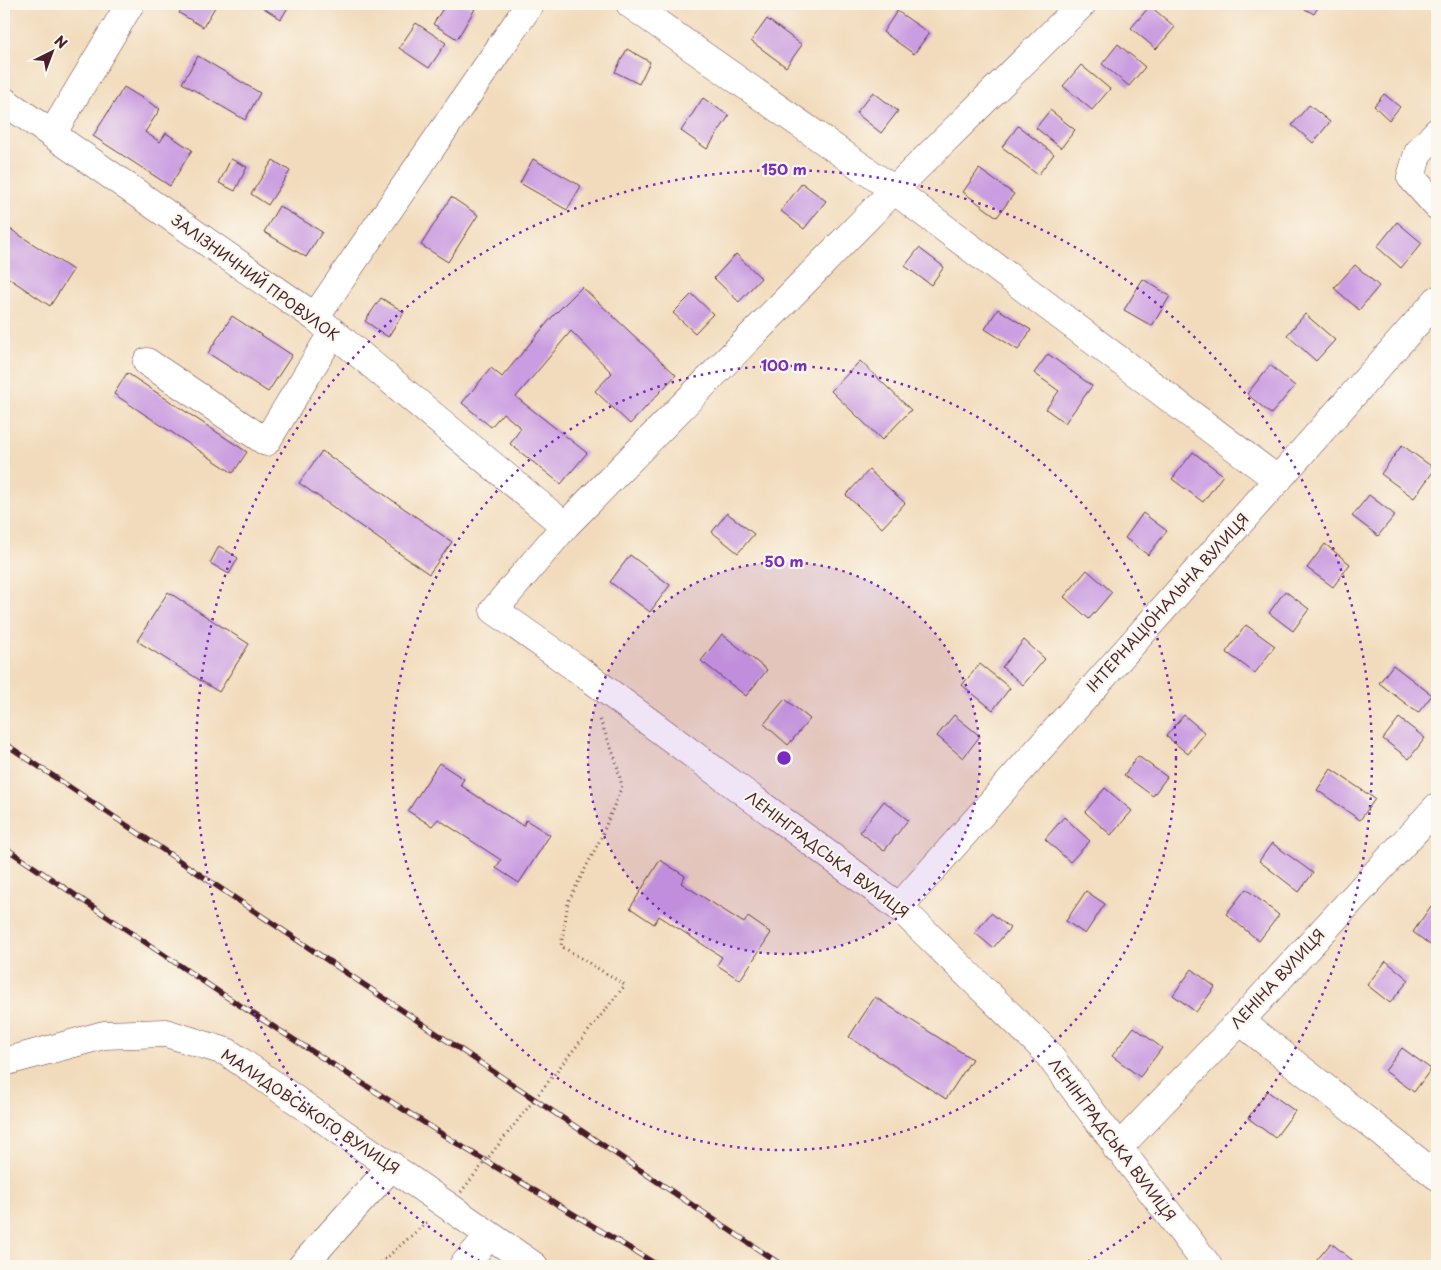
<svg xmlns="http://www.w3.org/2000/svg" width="1441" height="1270" font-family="'Playpen Sans',sans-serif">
<rect width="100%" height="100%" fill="#fbf7ec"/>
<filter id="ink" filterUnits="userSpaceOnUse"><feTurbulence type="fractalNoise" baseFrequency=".02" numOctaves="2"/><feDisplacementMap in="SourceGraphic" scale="10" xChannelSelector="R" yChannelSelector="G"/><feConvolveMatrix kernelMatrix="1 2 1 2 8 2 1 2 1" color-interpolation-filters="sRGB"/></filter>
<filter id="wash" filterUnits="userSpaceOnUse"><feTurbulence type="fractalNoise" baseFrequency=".0096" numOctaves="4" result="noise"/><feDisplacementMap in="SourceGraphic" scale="20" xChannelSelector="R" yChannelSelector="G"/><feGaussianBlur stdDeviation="1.12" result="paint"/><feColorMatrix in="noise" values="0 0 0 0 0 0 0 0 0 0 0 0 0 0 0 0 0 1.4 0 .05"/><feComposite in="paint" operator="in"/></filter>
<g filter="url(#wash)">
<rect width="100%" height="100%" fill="#f2dbbc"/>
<g id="blocks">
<g fill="#ca9ce1">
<path d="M 185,4 L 217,4 L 203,27 L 179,13 Z"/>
<path d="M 257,4 L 287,4 L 289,6 L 281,19 Z"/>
<path d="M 446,4 L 465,4 L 475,9 L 457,39 L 433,24 Z"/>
<path d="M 1296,4 L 1320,4 L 1314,14 Z"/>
<path d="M 1150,6 L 1175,27 L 1156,49 L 1131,28 Z"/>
<path d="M 897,11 L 929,33 L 914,54 L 883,32 Z"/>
<path d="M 767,19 L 802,45 L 786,67 L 751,41 Z"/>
<path d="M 416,23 L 446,43 L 429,68 L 399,48 Z"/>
<path d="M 1118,44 L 1145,67 L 1129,86 L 1102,64 Z"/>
<path d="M 627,49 L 650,62 L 639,84 L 615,72 Z"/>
<path d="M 198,56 L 260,93 L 245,120 L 182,83 Z"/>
<path d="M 1081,65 L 1110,89 L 1092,110 L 1063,86 Z"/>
<path d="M 124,87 L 160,109 L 145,132 L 160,142 L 166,133 L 192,150 L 170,186 L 93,136 Z"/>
<path d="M 873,92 L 898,111 L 881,133 L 856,113 Z"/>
<path d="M 1384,94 L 1400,107 L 1389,120 L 1374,106 Z"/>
<path d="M 703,98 L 729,116 L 707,149 L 681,131 Z"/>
<path d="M 1309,105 L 1330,122 L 1313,143 L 1292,125 Z"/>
<path d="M 1050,110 L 1075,130 L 1061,148 L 1036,128 Z"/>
<path d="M 1018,126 L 1054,154 L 1038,175 L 1002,147 Z"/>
<path d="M 231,159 L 247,167 L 235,191 L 219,183 Z"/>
<path d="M 533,159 L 581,186 L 567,210 L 520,183 Z"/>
<path d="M 273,160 L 290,171 L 268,205 L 251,194 Z"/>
<path d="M 979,169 L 1014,194 L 997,217 L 963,192 Z"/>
<path d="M 802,183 L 826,201 L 804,229 L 781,211 Z"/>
<path d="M 451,197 L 478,215 L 448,262 L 421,245 Z"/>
<path d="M 279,206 L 322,232 L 306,257 L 264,232 Z"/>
<path d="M 1397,222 L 1422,243 L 1401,268 L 1377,247 Z"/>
<path d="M 4,225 L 73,270 L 50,306 L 4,275 Z"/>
<path d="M 919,248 L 944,267 L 931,285 L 905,266 Z"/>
<path d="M 736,254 L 761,278 L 739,302 L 714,278 Z"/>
<path d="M 1355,265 L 1379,286 L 1359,310 L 1334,288 Z"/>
<path d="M 1143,279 L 1170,296 L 1152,326 L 1124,310 Z"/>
<path d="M 582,287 L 676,375 L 630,424 L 595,391 L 612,373 L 571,331 L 516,397 L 587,453 L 561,484 L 510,444 L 521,428 L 503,413 L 491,427 L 462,403 L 491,368 L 502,377 L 553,316 Z"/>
<path d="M 692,294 L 713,314 L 695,333 L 673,313 Z"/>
<path d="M 381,298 L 404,312 L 388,337 L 365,321 Z"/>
<path d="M 998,309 L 1031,330 L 1018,350 L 985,329 Z"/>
<path d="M 1305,314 L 1335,340 L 1316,361 L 1287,335 Z"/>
<path d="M 232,316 L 292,355 L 268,392 L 208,353 Z"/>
<path d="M 1048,354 L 1092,386 L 1065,423 L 1046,409 L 1059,391 L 1034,373 Z"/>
<path d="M 860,361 L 911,410 L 882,440 L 831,391 Z"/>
<path d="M 1270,365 L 1295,386 L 1271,414 L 1247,394 Z"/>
<path d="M 127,373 L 247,452 L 233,473 L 114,394 Z"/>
<path d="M 1402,445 L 1435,469 L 1414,498 L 1381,474 Z"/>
<path d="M 322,451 L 452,542 L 429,574 L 299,483 Z"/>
<path d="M 1193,452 L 1223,475 L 1203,502 L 1172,479 Z"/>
<path d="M 869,470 L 905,503 L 882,528 L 846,495 Z"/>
<path d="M 1369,495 L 1395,515 L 1378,536 L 1352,516 Z"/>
<path d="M 727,513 L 754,534 L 738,553 L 712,532 Z"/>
<path d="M 1143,513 L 1167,531 L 1148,555 L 1125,538 Z"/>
<path d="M 1325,544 L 1350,564 L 1333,587 L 1307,568 Z"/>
<path d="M 219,546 L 238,558 L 229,574 L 210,563 Z"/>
<path d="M 630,555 L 670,585 L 650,612 L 610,582 Z"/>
<path d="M 1087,570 L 1112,592 L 1089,619 L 1064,597 Z"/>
<path d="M 1285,591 L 1309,609 L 1293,631 L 1269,613 Z"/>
<path d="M 168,592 L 249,644 L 219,692 L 137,641 Z"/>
<path d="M 1246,625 L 1275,646 L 1255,673 L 1226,652 Z"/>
<path d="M 722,634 L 767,670 L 746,696 L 701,661 Z"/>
<path d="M 1024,640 L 1045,659 L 1023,685 L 1002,667 Z"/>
<path d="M 980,664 L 1010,688 L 993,710 L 962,685 Z"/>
<path d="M 1393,665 L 1432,695 L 1418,713 L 1379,683 Z"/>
<path d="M 785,699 L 810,719 L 788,745 L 764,724 Z"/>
<path d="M 954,715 L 980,736 L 963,758 L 937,736 Z"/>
<path d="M 1184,715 L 1205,733 L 1188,754 L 1166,736 Z"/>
<path d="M 1399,718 L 1425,738 L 1409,759 L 1383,739 Z"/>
<path d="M 1138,756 L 1167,777 L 1153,796 L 1124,775 Z"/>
<path d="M 439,763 L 464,779 L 460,785 L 523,826 L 526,820 L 550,835 L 519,883 L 496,868 L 501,860 L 438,819 L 432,826 L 408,811 Z"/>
<path d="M 1331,769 L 1375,799 L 1360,820 L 1317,790 Z"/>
<path d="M 1105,788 L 1132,811 L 1111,835 L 1085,812 Z"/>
<path d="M 884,801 L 908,820 L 884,851 L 860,832 Z"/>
<path d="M 1064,817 L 1090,841 L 1070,862 L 1045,839 Z"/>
<path d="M 1272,843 L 1313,873 L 1299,892 L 1259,861 Z"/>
<path d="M 660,860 L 685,876 L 681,883 L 744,923 L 748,917 L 771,933 L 740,980 L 717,965 L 722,957 L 659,916 L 654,924 L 630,908 Z"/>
<path d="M 1246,889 L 1279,915 L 1259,941 L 1226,914 Z"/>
<path d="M 1086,891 L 1105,904 L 1085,934 L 1066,921 Z"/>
<path d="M 1431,906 L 1437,911 L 1437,950 L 1413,932 Z"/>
<path d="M 991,913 L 1010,928 L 993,948 L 975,933 Z"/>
<path d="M 1386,961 L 1409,980 L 1390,1003 L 1367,985 Z"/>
<path d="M 1192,969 L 1215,987 L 1196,1012 L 1173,995 Z"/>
<path d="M 875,997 L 972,1059 L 946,1099 L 849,1037 Z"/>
<path d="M 1134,1027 L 1162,1048 L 1140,1077 L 1112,1056 Z"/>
<path d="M 1402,1048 L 1431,1069 L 1414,1092 L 1385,1071 Z"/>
<path d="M 1267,1091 L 1295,1111 L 1275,1138 L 1248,1118 Z"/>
<path d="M 1331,1243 L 1357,1264 L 1356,1266 L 1312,1266 Z"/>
</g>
</g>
</g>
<g filter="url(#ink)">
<use href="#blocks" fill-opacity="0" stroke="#633b41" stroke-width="1"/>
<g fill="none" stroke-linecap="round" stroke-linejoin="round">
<defs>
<g id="minor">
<path d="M 630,4 L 894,190 L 1278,480"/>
<path d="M 1082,4 L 894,190 L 565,526 L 494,610 L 579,670 L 899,907 L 1045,1050 L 1208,1266"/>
<path d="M 4,101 L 315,317 L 565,526"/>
<path d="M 1437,132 L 1418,153 L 1411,177 L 1437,206"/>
<path d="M 52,134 L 130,4"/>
<path d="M 315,317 L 530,4"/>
<path d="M 147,362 L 266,442 L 333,332"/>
<path d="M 899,907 L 1437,300"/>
<path d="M 1240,1021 L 1437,1176"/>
<path d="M 4,1062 L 104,1035 L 166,1033 L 227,1052 L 534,1266"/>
<path d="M 1117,1149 L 1240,1021 L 1437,807"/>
<path d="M 302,1266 L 392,1166"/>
<path d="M 463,1266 L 489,1236"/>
</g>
</defs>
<use href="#minor" stroke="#633b41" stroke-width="29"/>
<g stroke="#633b41" stroke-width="3" stroke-dasharray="1 4" stroke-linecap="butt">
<path d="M 600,720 L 615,758 L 622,786 L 600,840 L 568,902 L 561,946 L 625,985"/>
<path d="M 377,1266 L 427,1222"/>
</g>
<use href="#minor" stroke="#fff" stroke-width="28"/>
<defs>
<g id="rail">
<path d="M 4,743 L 783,1266"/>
<path d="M 4,847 L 219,992 L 453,1141 L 659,1266"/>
</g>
</defs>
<use href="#rail" stroke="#4a1f2b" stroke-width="5.5"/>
<use href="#rail" stroke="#fbf7ec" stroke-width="4" stroke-dasharray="11" stroke-linecap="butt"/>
<path stroke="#633b41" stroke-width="3" stroke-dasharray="1 4" stroke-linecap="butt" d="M 461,1192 L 625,985"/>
</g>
</g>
<circle cx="784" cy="758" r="196" fill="#7b2cbf" fill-opacity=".12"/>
<g fill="none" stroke="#7b2cbf" stroke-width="2.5" stroke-dasharray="2.5 5">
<circle cx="784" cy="758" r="196"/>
<circle cx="784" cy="758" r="392"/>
<path d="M486 1265A588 588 0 1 1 1082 1265"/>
</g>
<g text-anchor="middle" stroke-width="4.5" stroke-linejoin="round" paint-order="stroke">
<g font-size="15" fill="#4a1f2b" stroke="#fbf7ec">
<text transform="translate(255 278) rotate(36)" y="5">ЗАЛІЗНИЧНИЙ ПРОВУЛОК</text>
<text transform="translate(1168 603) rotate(-48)" y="5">ІНТЕРНАЦІОНАЛЬНА ВУЛИЦЯ</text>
<text transform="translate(827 855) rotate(37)" y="5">ЛЕНІНГРАДСЬКА ВУЛИЦЯ</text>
<text transform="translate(1278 979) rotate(-47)" y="5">ЛЕНІНА ВУЛИЦЯ</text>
<text transform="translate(310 1112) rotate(34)" y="5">МАЛИДОВСЬКОГО ВУЛИЦЯ</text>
<text transform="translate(1112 1140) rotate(53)" y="5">ЛЕНІНГРАДСЬКА ВУЛИЦЯ</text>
</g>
</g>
<circle cx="784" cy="758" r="8" fill="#7b2cbf" stroke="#fbf7ec" stroke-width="2.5"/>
<g font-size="15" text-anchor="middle" font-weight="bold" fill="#7b2cbf" stroke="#fbf7ec" stroke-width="4.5" stroke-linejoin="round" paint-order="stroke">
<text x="784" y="175">150 m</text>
<text x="784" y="371">100 m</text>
<text x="784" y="567">50 m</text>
</g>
<rect width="1441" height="1270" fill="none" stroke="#fbf7ec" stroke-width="20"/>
<g transform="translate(52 52) rotate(42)" stroke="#fbf7ec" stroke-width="4" paint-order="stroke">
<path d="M0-4L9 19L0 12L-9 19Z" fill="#4a1f2b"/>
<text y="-8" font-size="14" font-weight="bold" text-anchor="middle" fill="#4a1f2b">N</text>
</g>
</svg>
